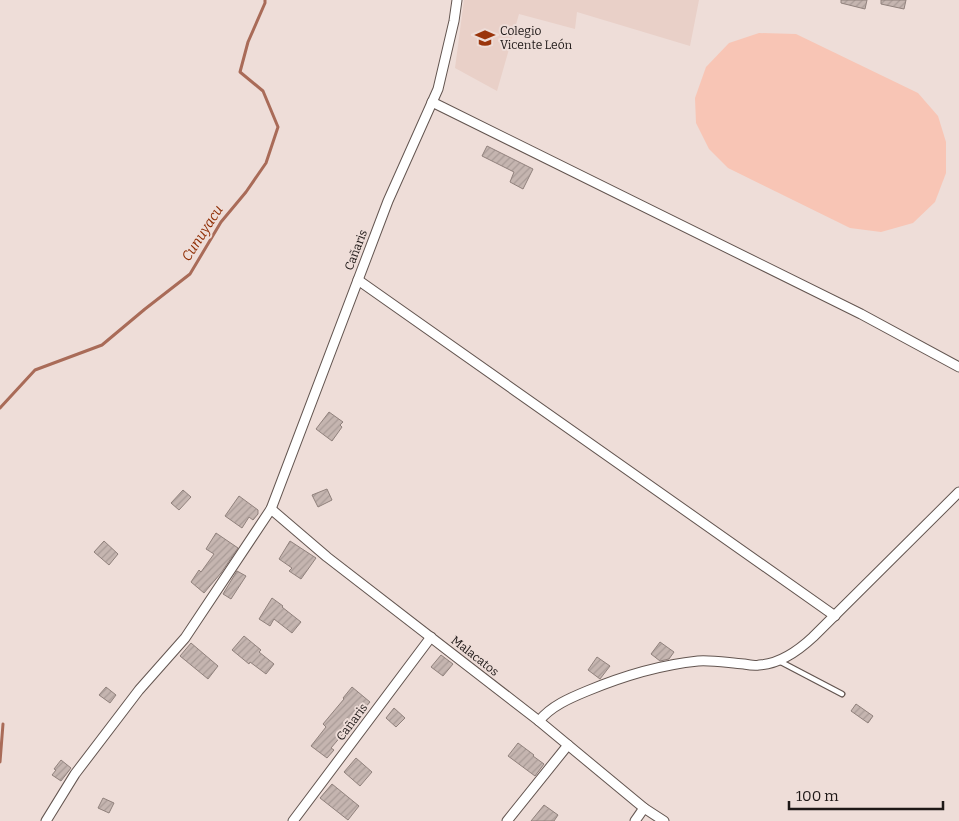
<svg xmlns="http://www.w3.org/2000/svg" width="959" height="821" font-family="Bitter,serif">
<defs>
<pattern id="building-hatch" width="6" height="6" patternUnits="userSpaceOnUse" patternTransform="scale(1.25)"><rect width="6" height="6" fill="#c5b5b0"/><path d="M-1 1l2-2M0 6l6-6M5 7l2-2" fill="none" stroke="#a99b97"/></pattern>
</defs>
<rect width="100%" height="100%" fill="#eeddd8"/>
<path fill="#e9d0c8" d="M 464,0 L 699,0 L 690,46 L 577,12 L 575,29 L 519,14 L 497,91 L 455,68 Z"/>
<path fill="#f8c5b5" d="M 759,33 L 796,34 L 918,93 L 938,116 L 946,142 L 946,173 L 935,202 L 913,223 L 881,232 L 850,228 L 728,168 L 709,149 L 696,123 L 695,98 L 706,67 L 729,43 Z"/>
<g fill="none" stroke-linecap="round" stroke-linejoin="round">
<g stroke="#a96b58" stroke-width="3">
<path d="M 0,408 L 35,370 L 102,345 L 145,309 L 190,274 L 221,222 L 246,192 L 266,163 L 278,127 L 263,91 L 240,72 L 248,42 L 265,3 L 265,0"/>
<path d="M 0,762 L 3,724"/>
</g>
</g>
<g fill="url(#building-hatch)" stroke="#90817c">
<path d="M 841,0 L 867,0 L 865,9 L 841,3 Z"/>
<path d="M 881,0 L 906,0 L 904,9 L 881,4 Z"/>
<path d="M 487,146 L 533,169 L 523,189 L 510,182 L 514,172 L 482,156 Z"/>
<path d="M 329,412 L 343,422 L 340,425 L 342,427 L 332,441 L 316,429 Z"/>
<path d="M 327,489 L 332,500 L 318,507 L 312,495 Z"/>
<path d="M 183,490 L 191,497 L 179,510 L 171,503 Z"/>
<path d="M 239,496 L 258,510 L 258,514 L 253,520 L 249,517 L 242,528 L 225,516 Z"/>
<path d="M 216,533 L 238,548 L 221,573 L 204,593 L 191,582 L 199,570 L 201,572 L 214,554 L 206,549 Z"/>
<path d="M 104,541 L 118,554 L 109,565 L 94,552 Z"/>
<path d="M 290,541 L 316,558 L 301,579 L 289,571 L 292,568 L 279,559 Z"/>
<path d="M 237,571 L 246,576 L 231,599 L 223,594 Z"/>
<path d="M 272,598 L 283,606 L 282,607 L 301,622 L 292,633 L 274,619 L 270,626 L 259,619 Z"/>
<path d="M 244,636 L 261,650 L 259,652 L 274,664 L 266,674 L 250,662 L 249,664 L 232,650 Z"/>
<path d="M 660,642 L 674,652 L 669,659 L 660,661 L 651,654 Z"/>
<path d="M 191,643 L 218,666 L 208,679 L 180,656 Z"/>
<path d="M 441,655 L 453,664 L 443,676 L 431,667 Z"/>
<path d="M 597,657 L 610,666 L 600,679 L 588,670 Z"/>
<path d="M 106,687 L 116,695 L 110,703 L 99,695 Z"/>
<path d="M 352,687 L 370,702 L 331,748 L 334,750 L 327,758 L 311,746 L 326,727 L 323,724 L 344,699 L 343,698 Z"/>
<path d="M 856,704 L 873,716 L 868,723 L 851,711 Z"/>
<path d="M 394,708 L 405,718 L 396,727 L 386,718 Z"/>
<path d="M 518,743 L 534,755 L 533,756 L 544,764 L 535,776 L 508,756 Z"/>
<path d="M 356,758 L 372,772 L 360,786 L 344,772 Z"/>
<path d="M 61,760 L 71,768 L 61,781 L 52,775 L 56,770 L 54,769 Z"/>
<path d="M 332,784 L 359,806 L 348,820 L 320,798 Z"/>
<path d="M 103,798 L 114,803 L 109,813 L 98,808 Z"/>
<path d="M 544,805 L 558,815 L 554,821 L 531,821 Z"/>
</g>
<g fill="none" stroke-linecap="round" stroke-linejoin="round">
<defs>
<path id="service" d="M 779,661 L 842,694"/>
<g id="minor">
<path d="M 432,102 L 861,314 L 959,367"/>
<path d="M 358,280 L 835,616"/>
<path d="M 271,509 L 327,557 L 539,721 L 644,808 L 664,821"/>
<path d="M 539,721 C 551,706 570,698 587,691 C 623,676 659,665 698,661 C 713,660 729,663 744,664 C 749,665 755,666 759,665 C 780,664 798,651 813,637 L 959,492"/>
<path d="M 46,821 L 75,774 L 139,690 L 185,638 L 271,509 L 388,201 L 438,89 L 454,21 L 457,0"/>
<path d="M 293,821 L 431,637"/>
<path d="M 507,821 L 568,745"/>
<path d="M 635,821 L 644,808"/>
</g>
</defs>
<use href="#service" stroke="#635550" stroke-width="7"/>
<use href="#minor" stroke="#635550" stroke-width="11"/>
<use href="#service" stroke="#fff" stroke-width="4.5"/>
<use href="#minor" stroke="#fff" stroke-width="9"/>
</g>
<defs>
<symbol id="school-bare" viewBox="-9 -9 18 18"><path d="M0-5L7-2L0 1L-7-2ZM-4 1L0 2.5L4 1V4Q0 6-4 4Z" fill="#9a350c" stroke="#eeddd8" stroke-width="2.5" paint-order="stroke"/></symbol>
</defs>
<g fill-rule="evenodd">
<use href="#school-bare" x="471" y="24" width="28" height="28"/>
</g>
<g text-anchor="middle" stroke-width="4" stroke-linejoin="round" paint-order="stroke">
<g font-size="12" fill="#1e1817" stroke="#eeddd8" text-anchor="start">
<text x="500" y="35">Colegio<tspan x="500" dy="14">Vicente León</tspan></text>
</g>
<g font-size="12" fill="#1e1817" stroke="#eeddd8">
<text transform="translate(356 250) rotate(-69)" y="4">Cañaris</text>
<text transform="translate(475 656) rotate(38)" y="4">Malacatos</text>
<text transform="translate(352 722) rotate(-53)" y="4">Cañaris</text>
</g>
<g font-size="14" font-style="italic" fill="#8e2b00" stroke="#eeddd8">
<text transform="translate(202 233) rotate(-57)" y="5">Cunuyacu</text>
</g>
</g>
<path d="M789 801v8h154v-8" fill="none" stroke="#1e1817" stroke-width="2.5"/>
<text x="796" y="801" font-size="15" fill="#1e1817" stroke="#eeddd8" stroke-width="4" paint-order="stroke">100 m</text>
</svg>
